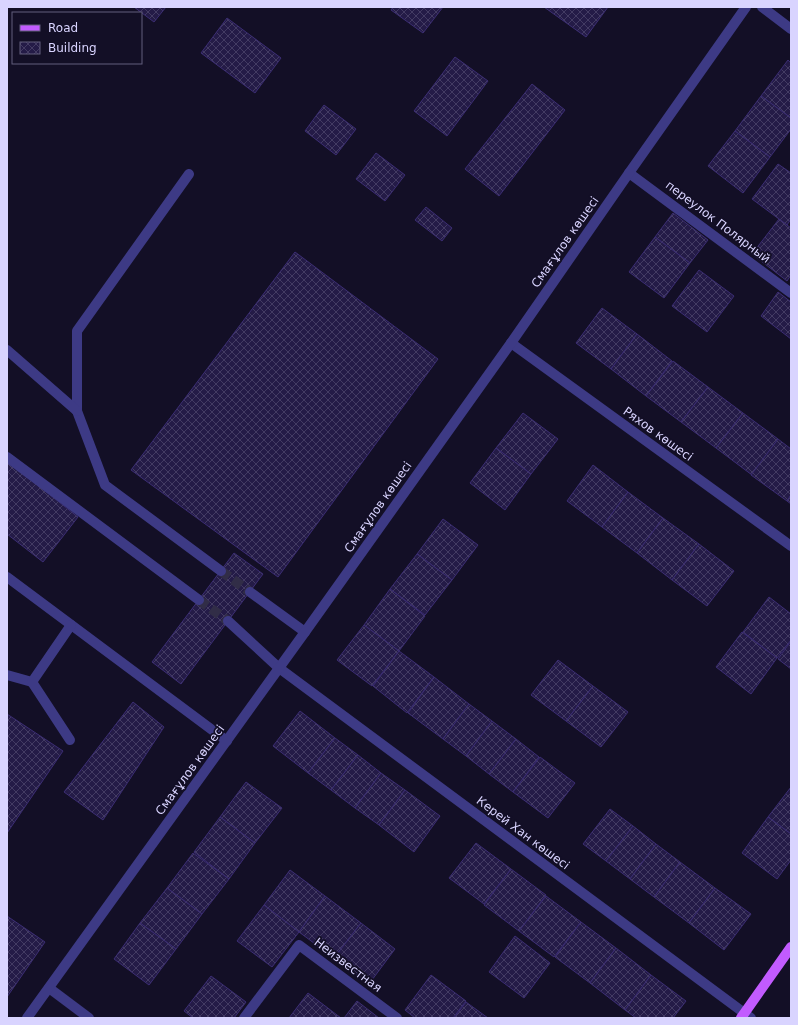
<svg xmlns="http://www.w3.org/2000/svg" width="798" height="1025" font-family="'DejaVu Sans',sans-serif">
<defs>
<pattern id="building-cross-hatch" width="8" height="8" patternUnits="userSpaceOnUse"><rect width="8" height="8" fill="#241b47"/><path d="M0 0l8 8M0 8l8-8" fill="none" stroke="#433b63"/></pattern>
</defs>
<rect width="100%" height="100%" fill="#130f26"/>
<g fill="url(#building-cross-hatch)" stroke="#3b2d73">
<path d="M 134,7 L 166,7 L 154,22 Z"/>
<path d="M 393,7 L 443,7 L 423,33 L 391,10 Z"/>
<path d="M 544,7 L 608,7 L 586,37 Z"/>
<path d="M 227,18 L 281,58 L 255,93 L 201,53 Z"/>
<path d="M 455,57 L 488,81 L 447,136 L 414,111 Z"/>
<path d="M 788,60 L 791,63 L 791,118 L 761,96 Z"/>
<path d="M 532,84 L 565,110 L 499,196 L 465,169 Z"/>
<path d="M 761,96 L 791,118 L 791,129 L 770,157 L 735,131 Z"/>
<path d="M 324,105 L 356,129 L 336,155 L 305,131 Z"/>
<path d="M 735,131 L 770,157 L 743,193 L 708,166 Z"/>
<path d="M 376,153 L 405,175 L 385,201 L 356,179 Z"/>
<path d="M 778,164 L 791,173 L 791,219 L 787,225 L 752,199 Z"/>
<path d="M 426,207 L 452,228 L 442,241 L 415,220 Z"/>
<path d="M 673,213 L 708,240 L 690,263 L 655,237 Z"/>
<path d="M 779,219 L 791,228 L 791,275 L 787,281 L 752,254 Z"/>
<path d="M 655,237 L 690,263 L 664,298 L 629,272 Z"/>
<path d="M 295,252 L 438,359 L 278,577 L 131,470 Z"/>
<path d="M 699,270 L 734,296 L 707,332 L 672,306 Z"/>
<path d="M 778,292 L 791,302 L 791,339 L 761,316 Z"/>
<path d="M 602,308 L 637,334 L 611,369 L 576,343 Z"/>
<path d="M 637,334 L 672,361 L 646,396 L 611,369 Z"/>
<path d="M 673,361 L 708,387 L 681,422 L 646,396 Z"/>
<path d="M 708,387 L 743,413 L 716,448 L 681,422 Z"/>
<path d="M 523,413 L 558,439 L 531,474 L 496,448 Z"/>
<path d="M 743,413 L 778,439 L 752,475 L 716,448 Z"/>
<path d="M 778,439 L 791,449 L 791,495 L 787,501 L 751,475 Z"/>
<path d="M 496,448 L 531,474 L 505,510 L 470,483 Z"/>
<path d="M 7,461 L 78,517 L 43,562 L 7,534 Z"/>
<path d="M 593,465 L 628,492 L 602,527 L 567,501 Z"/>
<path d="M 628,492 L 663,518 L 637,553 L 602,527 Z"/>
<path d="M 791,495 L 791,504 L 787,501 Z"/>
<path d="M 663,518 L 699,544 L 672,580 L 637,553 Z"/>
<path d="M 443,519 L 478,545 L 452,580 L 417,554 Z"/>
<path d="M 699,544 L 734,571 L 707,606 L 672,580 Z"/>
<path d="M 234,553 L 263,574 L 181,684 L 152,662 Z"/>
<path d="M 417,554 L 452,580 L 425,615 L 390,589 Z"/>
<path d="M 390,589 L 425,616 L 399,651 L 364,625 Z"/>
<path d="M 769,597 L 791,614 L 791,640 L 777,658 L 743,632 Z"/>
<path d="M 364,625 L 399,651 L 372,686 L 337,660 Z"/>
<path d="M 742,632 L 777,658 L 751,694 L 716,667 Z"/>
<path d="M 791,641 L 791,669 L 778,659 Z"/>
<path d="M 399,651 L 434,677 L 407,713 L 373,686 Z"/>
<path d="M 558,660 L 593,686 L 566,721 L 531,695 Z"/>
<path d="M 434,677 L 469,704 L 443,739 L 408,713 Z"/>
<path d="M 593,686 L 628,712 L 601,747 L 566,721 Z"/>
<path d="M 133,702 L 164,727 L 103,820 L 64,792 Z"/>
<path d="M 469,704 L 492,721 L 466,756 L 443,739 Z"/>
<path d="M 300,711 L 335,738 L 308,773 L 273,746 Z"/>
<path d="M 7,714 L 63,751 L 7,833 Z"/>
<path d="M 492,721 L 516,739 L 489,774 L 466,756 Z"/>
<path d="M 335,738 L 358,755 L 331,790 L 308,773 Z"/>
<path d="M 516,739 L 539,757 L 513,792 L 489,774 Z"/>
<path d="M 358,755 L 381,773 L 355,808 L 331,790 Z"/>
<path d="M 540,757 L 575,783 L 548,818 L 513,792 Z"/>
<path d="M 381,773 L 405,790 L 379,825 L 355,808 Z"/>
<path d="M 246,782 L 282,808 L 255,843 L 220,817 Z"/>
<path d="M 791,787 L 791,834 L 768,817 Z"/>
<path d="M 405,790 L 440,816 L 414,852 L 379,825 Z"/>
<path d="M 610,809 L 633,826 L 606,861 L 583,844 Z"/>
<path d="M 220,817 L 255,843 L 229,879 L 194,852 Z"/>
<path d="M 768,817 L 791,834 L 791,860 L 777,879 L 742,853 Z"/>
<path d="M 633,826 L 656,844 L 630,879 L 606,861 Z"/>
<path d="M 476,843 L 511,869 L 484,904 L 449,878 Z"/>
<path d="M 656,844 L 680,862 L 654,897 L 630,879 Z"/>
<path d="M 193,853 L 229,879 L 202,914 L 167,888 Z"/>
<path d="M 680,862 L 715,888 L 689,923 L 654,897 Z"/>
<path d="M 511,869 L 546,895 L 519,931 L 484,905 Z"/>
<path d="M 290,870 L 325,896 L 299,932 L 264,905 Z"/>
<path d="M 167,888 L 202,914 L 176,949 L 140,923 Z"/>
<path d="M 715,888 L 751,914 L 724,950 L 689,923 Z"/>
<path d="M 325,896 L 361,923 L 334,958 L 299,932 Z"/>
<path d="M 546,896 L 581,922 L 554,957 L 519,931 Z"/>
<path d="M 264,905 L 299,932 L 272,967 L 237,941 Z"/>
<path d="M 7,916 L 45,942 L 7,997 Z"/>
<path d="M 581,922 L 616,948 L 590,983 L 555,957 Z"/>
<path d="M 140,923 L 176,949 L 149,985 L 114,959 Z"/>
<path d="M 361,923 L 395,949 L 369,984 L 334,958 Z"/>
<path d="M 515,936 L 550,963 L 524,998 L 489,972 Z"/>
<path d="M 616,948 L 651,975 L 625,1010 L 590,983 Z"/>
<path d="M 431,975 L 466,1001 L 453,1018 L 415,1018 L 405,1010 Z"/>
<path d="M 651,975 L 686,1001 L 673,1018 L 636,1018 L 625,1010 Z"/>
<path d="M 211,976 L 246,1002 L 234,1018 L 193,1018 L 184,1011 Z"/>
<path d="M 308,993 L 341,1018 L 289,1018 Z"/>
<path d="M 357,1001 L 379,1018 L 344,1018 Z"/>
<path d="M 466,1002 L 488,1018 L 454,1018 Z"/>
</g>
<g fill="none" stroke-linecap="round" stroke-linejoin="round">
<g stroke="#312d47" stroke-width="10" stroke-dasharray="10 5" stroke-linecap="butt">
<path d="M 221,571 L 250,592"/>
<path d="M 199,600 L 228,621"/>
</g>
<g stroke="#3d3a85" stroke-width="10">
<path d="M 762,7 L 791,29"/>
<path d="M 629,173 L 791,293"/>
<path d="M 189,174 L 77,331 L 77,411 L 105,485 L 221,571"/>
<path d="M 511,343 L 791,546"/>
<path d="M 7,350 L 77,411"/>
<path d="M 7,457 L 199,600"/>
<path d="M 7,577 L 227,741"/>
<path d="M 250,592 L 305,632"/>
<path d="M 228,621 L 279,668 L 751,1018"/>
<path d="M 7,675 L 32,682"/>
<path d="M 70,740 L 32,682 L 71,625"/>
<path d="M 49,988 L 89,1018"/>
<path d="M 27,1018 L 305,632 L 511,343 L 629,173 L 746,7"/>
<path d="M 244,1018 L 299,945 L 397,1018"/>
</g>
<path stroke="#c25bff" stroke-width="10" d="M 741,1018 L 791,947"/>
</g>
<g text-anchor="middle" stroke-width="3.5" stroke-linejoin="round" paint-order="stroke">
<g font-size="12" fill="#d9d4ff" stroke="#130f26">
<text transform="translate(718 222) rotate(37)" y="4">переулок Полярный</text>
<text transform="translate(565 242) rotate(-55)" y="4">Смағұлов көшесі</text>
<text transform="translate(658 434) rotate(36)" y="4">Ряхов көшесі</text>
<text transform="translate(378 507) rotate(-55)" y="4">Смағұлов көшесі</text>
<text transform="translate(190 770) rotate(-54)" y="4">Смағұлов көшесі</text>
<text transform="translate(523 833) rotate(37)" y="4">Керей Хан көшесі</text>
<text transform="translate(348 965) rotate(37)" y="4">Неизвестная</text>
</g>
</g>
<rect width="798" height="1025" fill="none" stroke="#d9d4ff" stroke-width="16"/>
<rect x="12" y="12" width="130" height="52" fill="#130f26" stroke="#625e7d"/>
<rect x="20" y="25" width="20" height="6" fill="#c25bff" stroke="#625e7d"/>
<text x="48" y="32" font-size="12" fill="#d9d4ff">Road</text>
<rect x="20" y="42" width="20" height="12" fill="url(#building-cross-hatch)" stroke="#625e7d"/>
<text x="48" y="52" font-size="12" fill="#d9d4ff">Building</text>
</svg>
